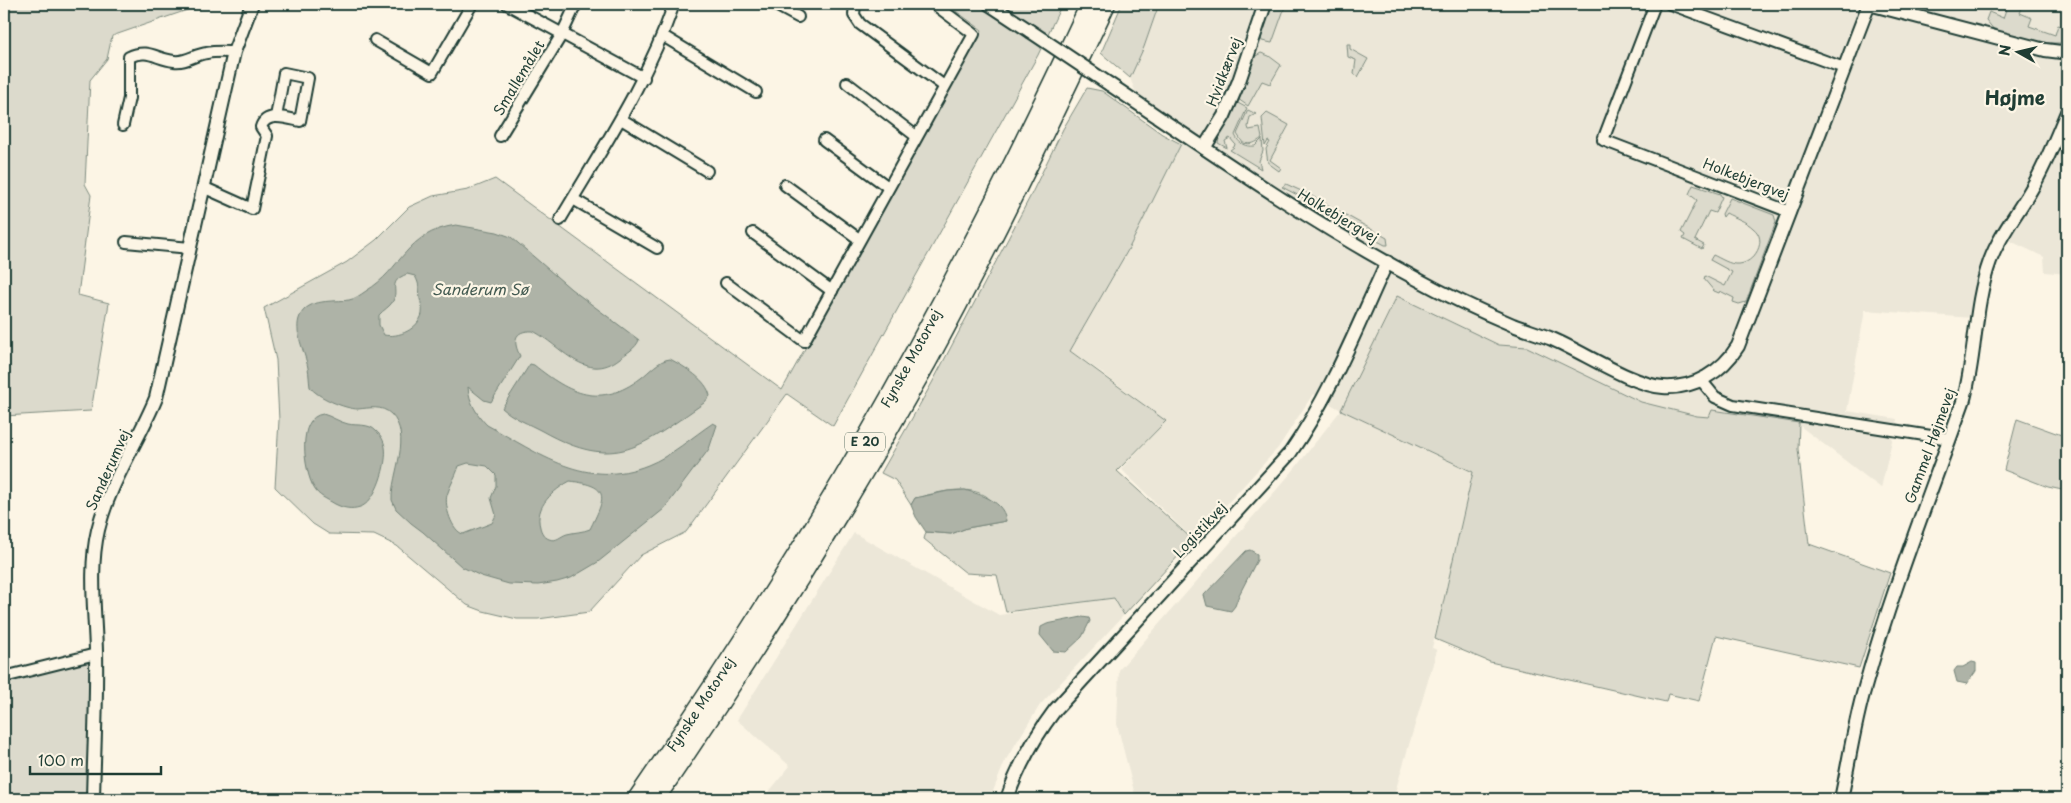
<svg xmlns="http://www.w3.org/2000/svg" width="2071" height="803" font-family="'Playpen Sans',sans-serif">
<rect width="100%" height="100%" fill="#fcf5e5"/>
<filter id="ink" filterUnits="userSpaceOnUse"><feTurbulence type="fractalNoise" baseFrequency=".02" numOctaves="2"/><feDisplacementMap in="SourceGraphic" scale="10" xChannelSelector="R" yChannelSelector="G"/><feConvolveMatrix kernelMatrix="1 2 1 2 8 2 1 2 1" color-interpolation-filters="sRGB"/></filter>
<g filter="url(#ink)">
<g fill="#ece7d8">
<path d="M 1159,4 L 2067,4 L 2067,274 L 2045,272 L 2044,257 L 2006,239 L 1993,239 L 1979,270 L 1972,318 L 1865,310 L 1847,411 L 1897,419 L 1881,488 L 1800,426 L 1697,416 L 1641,402 L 1527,347 L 1499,345 L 1397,297 L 1341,410 L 1473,472 L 1432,648 L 1437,650 L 1393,799 L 1136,799 L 1117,724 L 1119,670 L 1292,472 L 1341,410 L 1313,394 L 1278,448 L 1194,540 L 1121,469 L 1166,421 L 1101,372 L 1070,351 L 1128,250 L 1184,139 L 1131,104 L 1136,93 L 1130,78 L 1144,47 Z"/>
<path d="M 854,533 L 999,615 L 1114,598 L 1124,615 L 1040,705 L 1005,761 L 990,799 L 763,799 L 790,766 L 737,720 Z"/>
</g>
<g fill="#dcdacc" stroke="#7e8c80">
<path d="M 4,4 L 199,4 L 193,8 L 112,36 L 107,59 L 90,80 L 85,184 L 91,195 L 78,295 L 109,303 L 91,411 L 4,416 Z"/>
<path d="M 946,4 L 1062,4 L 1038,55 L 833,426 L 787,394 L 686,532 L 641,555 L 589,612 L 538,619 L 517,619 L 483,611 L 467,605 L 397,546 L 374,535 L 329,534 L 313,524 L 275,487 L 279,420 L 276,360 L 264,308 L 347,262 L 376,240 L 409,207 L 433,196 L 468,190 L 495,179 L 782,390 L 982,30 Z"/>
<path d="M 1122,4 L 1159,4 L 1144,47 L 1130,78 L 1101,53 Z"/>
<path d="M 1271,4 L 1286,4 L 1272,43 L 1262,41 L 1260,36 Z"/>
<path d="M 2008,4 L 2024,4 L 2020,13 L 2032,18 L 2029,26 L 2055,35 L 2058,25 L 2067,28 L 2067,43 L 2040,43 L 1995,31 L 1986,20 L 1989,12 L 2003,18 Z"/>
<path d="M 1347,44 L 1350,44 L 1350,49 L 1368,59 L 1358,77 L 1354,74 L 1356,60 L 1348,57 Z"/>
<path d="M 1261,53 L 1269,56 L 1281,65 L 1270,84 L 1262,81 L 1248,106 L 1238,99 L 1254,57 Z"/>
<path d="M 1087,88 L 1102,91 L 1162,134 L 1181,144 L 1128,250 L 1070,351 L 1166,421 L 1117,471 L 1193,540 L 1124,615 L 1114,598 L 1006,612 L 997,575 L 966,573 L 924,539 L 926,532 L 951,534 L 967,528 L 1006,521 C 1001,514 993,501 986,496 C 965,484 937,493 915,498 L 911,505 L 895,480 L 881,473 L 932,383 L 1030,197 L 1063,129 Z"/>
<path d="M 1236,102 L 1247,108 L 1235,135 C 1239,144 1245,147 1255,146 L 1262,139 L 1263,151 L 1259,161 L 1261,169 L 1230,150 L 1234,147 L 1235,144 L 1230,138 L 1225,141 L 1227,148 L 1218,143 L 1220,134 Z"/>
<path d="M 1248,110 L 1256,114 L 1250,117 L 1248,127 L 1249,130 L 1260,128 L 1262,138 C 1255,143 1252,145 1243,143 L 1237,134 Z"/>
<path d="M 1267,113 L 1289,125 L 1270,160 L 1281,168 L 1279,171 L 1268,163 L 1266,149 L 1270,142 L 1268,141 L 1265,146 L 1262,118 Z"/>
<path d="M 1286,184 L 1308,194 L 1387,238 L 1388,245 L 1385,245 L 1328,215 L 1307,200 L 1282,187 Z"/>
<path d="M 1693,185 L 1720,194 L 1722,197 L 1715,213 L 1709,211 L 1695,240 L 1704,245 L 1702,249 L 1683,239 L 1685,235 L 1681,232 L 1697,200 L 1689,194 Z"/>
<path d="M 1730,198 L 1774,215 L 1776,222 L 1746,302 L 1739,304 L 1733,302 L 1734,298 L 1720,291 L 1719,293 L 1714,291 L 1704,279 L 1705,276 L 1725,286 L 1732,272 L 1710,260 L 1713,255 C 1720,258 1730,265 1738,264 C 1754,264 1769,240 1753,228 C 1746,221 1735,218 1726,213 L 1723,217 L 1722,214 Z"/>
<path d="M 1397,296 L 1499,345 L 1527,347 L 1641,402 L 1697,416 L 1709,417 L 1712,410 L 1799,423 L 1798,449 L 1809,544 L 1890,573 L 1859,668 L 1716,636 L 1699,701 L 1668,694 L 1666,702 L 1490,662 L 1435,639 L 1473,472 L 1341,410 Z"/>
<path d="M 2017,419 L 2067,437 L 2067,491 L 2048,487 L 2004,470 Z"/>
<path d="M 66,662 L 90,663 L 87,799 L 4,799 L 4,680 Z"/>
</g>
<g fill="#aeb3a7" stroke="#758479" fill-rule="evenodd">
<path d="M 456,225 L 497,232 L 511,237 L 571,289 L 639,340 C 636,348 627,353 620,358 C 586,385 561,345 533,331 C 513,330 513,342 520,356 L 491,402 L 484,400 L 468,387 C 469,402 477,415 487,425 C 540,454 586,490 648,465 C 671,456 692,437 713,423 L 717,425 L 709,449 L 664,509 L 598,562 L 571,578 L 557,582 L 538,585 L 509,584 L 481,576 L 462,567 L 423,532 L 411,523 L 396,509 L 392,500 C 391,474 413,436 391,414 C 382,405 369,408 358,409 C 345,409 317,397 310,387 C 309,380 309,374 308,368 C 305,351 293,332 300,316 C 308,298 334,302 349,300 C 355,299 360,295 366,291 C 403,269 404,233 456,225 ZM 407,274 L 415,276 C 420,285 419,290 420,299 C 421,304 423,309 422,314 C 418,329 399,338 384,335 L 379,325 L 379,315 C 383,310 390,307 393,301 C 399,289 387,282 407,274 ZM 468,463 L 487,466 L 496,475 L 496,486 L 491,498 L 496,515 L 492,523 L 463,534 C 452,531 444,506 447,495 C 450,485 456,476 459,466 ZM 570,481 C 612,486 605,498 590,529 C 583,532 575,532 567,534 C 560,536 557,542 549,539 C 544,537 541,532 540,527 C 534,506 554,490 570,481 Z"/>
<path d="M 670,359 C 685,367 707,380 710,396 L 704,403 C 641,446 617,473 542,431 C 529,424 513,418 502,408 L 530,364 L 534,365 C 570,394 600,409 641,378 C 650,371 659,360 670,359 Z"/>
<path d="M 323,414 C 331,416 339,422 348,424 C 357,426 369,423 376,431 C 381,435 384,441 385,447 C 388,462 376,503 360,507 C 351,510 343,508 335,504 C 327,499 318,496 314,488 C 304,471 296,417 323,414 Z"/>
<path d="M 965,490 C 982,495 1004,501 1006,521 L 967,528 L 951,534 L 926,532 L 916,517 L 911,505 L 915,498 L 948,491 Z"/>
<path d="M 1250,550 L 1257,554 L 1257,560 L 1239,595 L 1235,606 L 1231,611 L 1207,606 L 1204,595 L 1246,551 Z"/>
<path d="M 1082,617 L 1089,618 L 1090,621 L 1082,637 L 1066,652 L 1053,651 L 1040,635 L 1041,627 L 1047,624 Z"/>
<path d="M 1972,662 L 1976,663 L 1976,671 L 1967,684 L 1957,682 L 1954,671 L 1957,667 L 1963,667 Z"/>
</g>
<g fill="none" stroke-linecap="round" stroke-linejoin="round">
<defs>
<g id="minor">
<path d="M 507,4 L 644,78"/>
<path d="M 774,4 L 798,17"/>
<path d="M 855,4 L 854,15 L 860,24 L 944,86"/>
<path d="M 1655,4 L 1603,140 L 1790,212"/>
<path d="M 1670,4 L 1844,68"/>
<path d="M 663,36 L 756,92"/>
<path d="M 375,40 L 432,73 L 472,4"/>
<path d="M 847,83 L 916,136"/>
<path d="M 621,119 L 707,171"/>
<path d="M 123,125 L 129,98 L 129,57 C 148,48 156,59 174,61 C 186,63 195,54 207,53 C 216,51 226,52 234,52"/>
<path d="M 500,136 L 562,34 L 576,4"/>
<path d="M 824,140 L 888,187"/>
<path d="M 785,185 L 859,239"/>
<path d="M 205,188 L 252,209 L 267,136 L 261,127 C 266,111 287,118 300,121 L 308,78 L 284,73 L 276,117"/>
<path d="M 573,199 L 657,248"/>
<path d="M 560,220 C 602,149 647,82 674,4"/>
<path d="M 753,233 L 832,291"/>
<path d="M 126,242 L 190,248"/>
<path d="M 726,283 L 804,341 L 974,34 L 934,4"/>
<path d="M 1701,380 L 1715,397 L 1733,405 L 1950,439"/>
<path d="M 4,677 L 96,654"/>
</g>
<g id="tertiary">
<path d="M 989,4 L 1030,31"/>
<path d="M 1869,4 L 2045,50 L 2061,52 L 2067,51"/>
<path d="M 1109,84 C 1209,151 1308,221 1415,278 C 1446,295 1480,311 1513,325 C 1526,330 1540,334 1552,339 C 1583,352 1632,385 1663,387 C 1694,389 1722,372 1738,346 L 1869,4"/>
<path d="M 1204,148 L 1224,116 L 1239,81 L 1265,4"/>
<path d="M 93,799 C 94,750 97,700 96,651 C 95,612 89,568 98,530 C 109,483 138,442 156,398 L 234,52 L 252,4"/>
<path d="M 1007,799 C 1018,766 1034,738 1055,710 L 1290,453 C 1331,394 1357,327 1387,262"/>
<path d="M 1841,799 C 1849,762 1854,724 1865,687 C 1892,589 1930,495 1964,399 C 1976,354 1974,305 1990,261 C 2000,234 2018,213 2032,188 C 2046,164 2056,138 2067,112"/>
</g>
<g id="motorway">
<path id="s1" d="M 637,799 C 716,684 792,567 862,446 C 945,302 1020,154 1090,4"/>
<path d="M 655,799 C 752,658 843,512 927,362 C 991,245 1049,124 1106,4"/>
</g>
</defs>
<use href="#minor" stroke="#1f3d34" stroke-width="14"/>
<use href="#tertiary" stroke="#1f3d34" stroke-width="16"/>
<use href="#motorway" stroke="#1f3d34" stroke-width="21"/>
<use href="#minor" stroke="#fcf5e5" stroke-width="10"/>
<use href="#tertiary" stroke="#fcf5e5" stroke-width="12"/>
<use href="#motorway" stroke="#fcf5e5" stroke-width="18"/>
<defs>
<path id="tertiary-bridge" d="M 1030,31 L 1109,84"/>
</defs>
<use href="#tertiary-bridge" stroke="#1f3d34" stroke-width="16" stroke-linecap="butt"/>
<use href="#tertiary-bridge" stroke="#fcf5e5" stroke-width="12"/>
</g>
</g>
<g text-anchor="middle" stroke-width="4.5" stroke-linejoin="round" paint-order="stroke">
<rect fill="#fcf5e5" stroke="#617469" stroke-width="1" x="845" y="432.5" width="40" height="19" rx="4"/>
<g font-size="12" font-weight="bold" fill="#1f3d34">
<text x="865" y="446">E 20</text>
</g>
<g font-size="14" fill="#1f3d34" stroke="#fcf5e5">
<text transform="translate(1224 72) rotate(-69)" y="5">Hvidkærvej</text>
<text transform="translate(519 78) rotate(-59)" y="5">Smallemålet</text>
<text transform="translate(1746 179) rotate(21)" y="5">Holkebjergvej</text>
<text transform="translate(1338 216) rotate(31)" y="5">Holkebjergvej</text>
<text dy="5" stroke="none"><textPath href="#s1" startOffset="519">Fynske Motorvej</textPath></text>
<text transform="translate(1930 446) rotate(-70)" y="5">Gammel Højmevej</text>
<text transform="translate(108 470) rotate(-66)" y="5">Sanderumvej</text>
<text transform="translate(1200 530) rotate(-47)" y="5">Logistikvej</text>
<text dy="5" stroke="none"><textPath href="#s1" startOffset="114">Fynske Motorvej</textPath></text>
</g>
<g font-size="15" font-style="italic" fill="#435a51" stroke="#fcf5e5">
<text x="480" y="295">Sanderum Sø</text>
</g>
<g font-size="19" font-weight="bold" fill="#1f3d34" stroke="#fcf5e5">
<text x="2015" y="105">Højme</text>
</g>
</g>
<rect width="2071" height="803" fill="none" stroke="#fcf5e5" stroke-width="20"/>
<rect x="10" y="10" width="2051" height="783" fill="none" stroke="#1f3d34" stroke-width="2" filter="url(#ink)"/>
<g transform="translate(2018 52) rotate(278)" stroke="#fcf5e5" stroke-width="4" paint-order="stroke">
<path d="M0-4L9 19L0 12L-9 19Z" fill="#1f3d34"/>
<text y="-8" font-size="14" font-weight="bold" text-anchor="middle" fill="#1f3d34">N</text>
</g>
<path d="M30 766v8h131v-8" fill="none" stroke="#1f3d34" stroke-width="2.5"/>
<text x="38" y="766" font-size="15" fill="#1f3d34" stroke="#fcf5e5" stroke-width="4" paint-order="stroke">100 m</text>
</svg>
